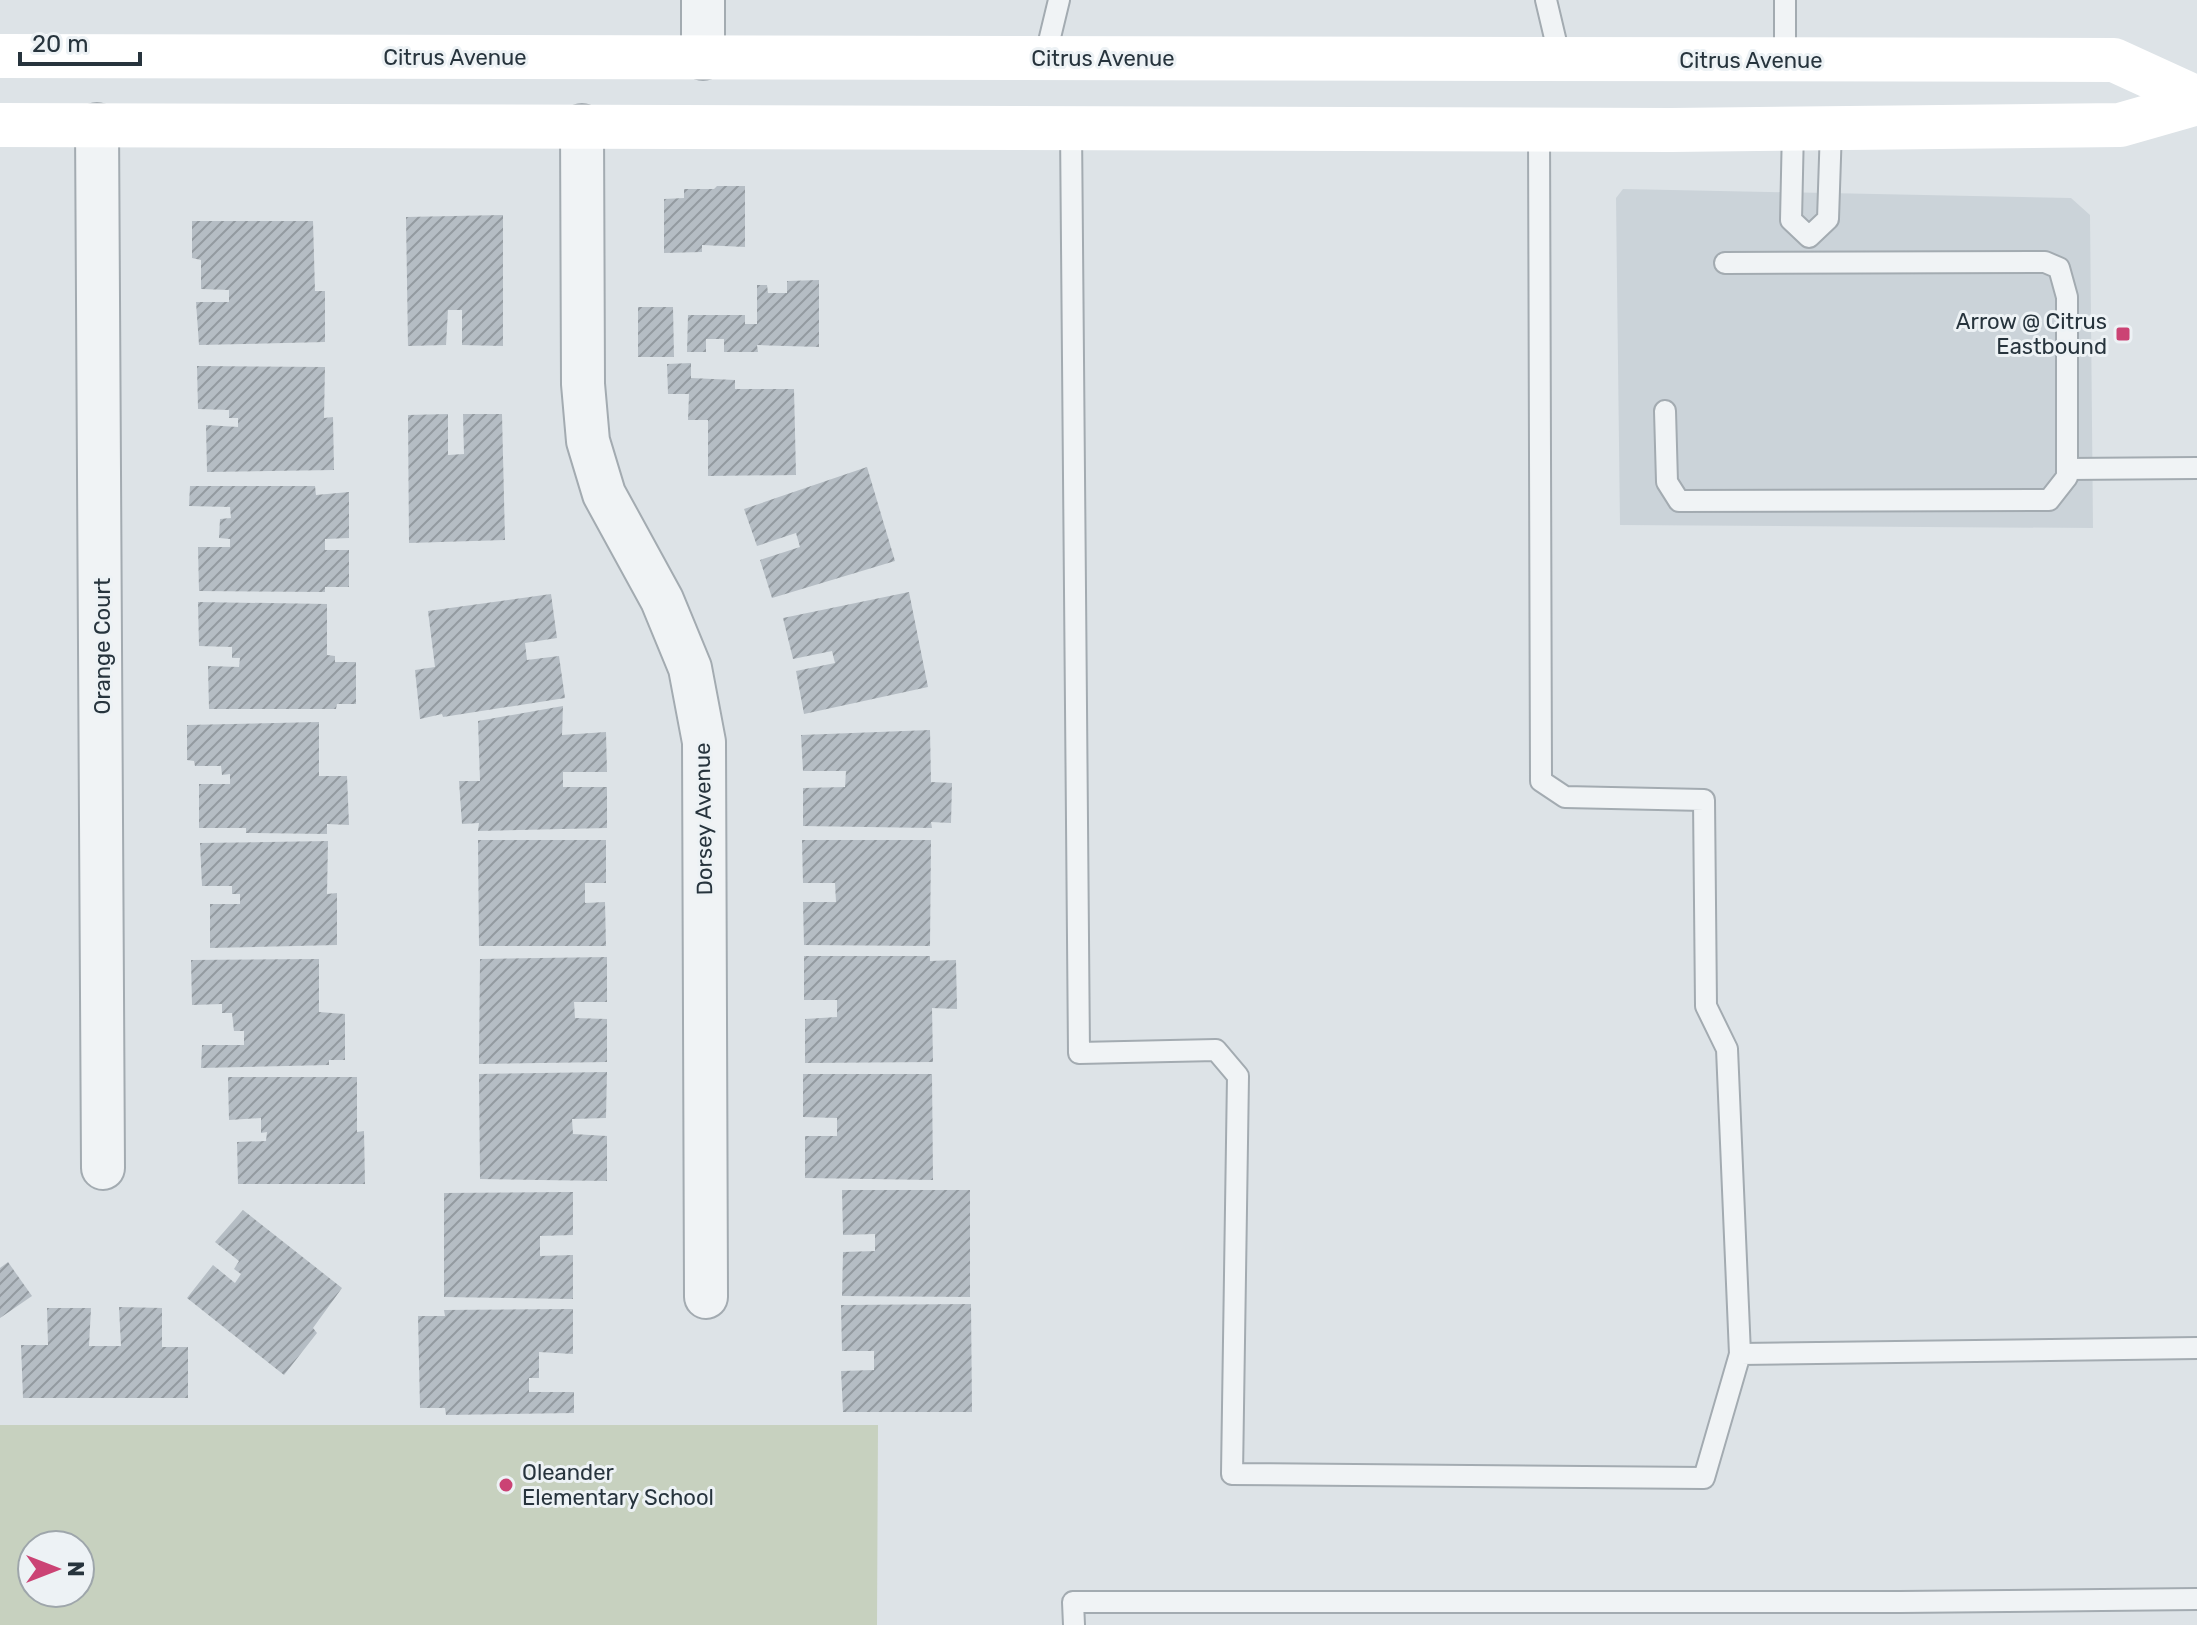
<svg xmlns="http://www.w3.org/2000/svg" width="2197" height="1625" font-family="Rubik,sans-serif">
<defs>
<pattern id="building-hatch" width="6" height="6" patternUnits="userSpaceOnUse" patternTransform="scale(2)"><rect width="6" height="6" fill="#b5bdc4"/><path d="M-1 1l2-2M0 6l6-6M5 7l2-2" fill="none" stroke="#939aa0"/></pattern>
</defs>
<rect width="100%" height="100%" fill="#dde3e7"/>
<path fill="#cbd3d9" d="M 1623,189 L 2071,198 L 2090,215 L 2093,528 L 1620,525 L 1616,198 Z"/>
<path fill="#c7d1bf" fill-rule="evenodd" d="M 0,1425 L 878,1425 L 877,1625 L 0,1625 ZM 32,1545 L 80,1545 L 80,1593 L 32,1593 Z"/>
<g fill="url(#building-hatch)">
<path d="M 717,186 L 745,186 L 745,247 L 702,245 L 702,252 L 664,253 L 664,199 L 684,198 L 684,189 L 714,189 Z"/>
<path d="M 503,215 L 503,346 L 462,345 L 462,310 L 448,310 L 446,345 L 408,346 L 406,217 Z"/>
<path d="M 192,221 L 313,221 L 315,291 L 325,291 L 325,342 L 199,345 L 196,302 L 229,302 L 229,290 L 201,289 L 201,260 L 192,258 Z"/>
<path d="M 819,280 L 819,347 L 757,345 L 758,352 L 724,352 L 724,339 L 706,339 L 706,352 L 687,352 L 688,315 L 745,315 L 745,324 L 757,324 L 757,285 L 767,285 L 768,293 L 787,293 L 787,281 Z"/>
<path d="M 638,307 L 673,307 L 674,357 L 638,357 Z"/>
<path d="M 691,363 L 691,378 L 735,380 L 735,389 L 794,389 L 796,475 L 708,476 L 708,420 L 688,420 L 689,394 L 668,394 L 667,364 Z"/>
<path d="M 197,366 L 325,367 L 324,418 L 333,417 L 334,470 L 207,472 L 206,425 L 238,427 L 238,418 L 229,418 L 229,410 L 198,409 Z"/>
<path d="M 448,414 L 448,455 L 464,454 L 463,414 L 502,414 L 505,540 L 409,543 L 408,415 Z"/>
<path d="M 867,467 L 895,561 L 772,598 L 760,560 L 800,547 L 796,533 L 757,546 L 744,509 Z"/>
<path d="M 190,486 L 315,486 L 316,495 L 349,492 L 349,538 L 325,539 L 325,550 L 349,550 L 349,587 L 325,587 L 325,592 L 199,591 L 198,547 L 230,547 L 230,539 L 219,538 L 220,519 L 231,518 L 230,507 L 189,506 Z"/>
<path d="M 909,592 L 928,687 L 804,714 L 796,671 L 835,663 L 832,651 L 793,659 L 783,618 Z"/>
<path d="M 551,594 L 557,638 L 525,643 L 527,660 L 559,656 L 565,698 L 443,717 L 442,714 L 420,719 L 415,670 L 435,667 L 428,611 Z"/>
<path d="M 198,602 L 327,604 L 327,655 L 335,656 L 335,662 L 356,662 L 356,704 L 337,704 L 336,709 L 209,709 L 208,666 L 239,667 L 240,658 L 232,658 L 232,647 L 199,646 Z"/>
<path d="M 563,706 L 562,735 L 606,732 L 607,772 L 563,772 L 563,787 L 607,787 L 607,828 L 478,831 L 479,823 L 462,824 L 459,781 L 480,781 L 478,721 Z"/>
<path d="M 319,722 L 319,776 L 347,776 L 349,825 L 327,824 L 327,834 L 246,833 L 246,828 L 199,828 L 199,784 L 230,784 L 230,774 L 222,775 L 221,766 L 195,766 L 194,761 L 187,760 L 187,725 Z"/>
<path d="M 930,730 L 931,782 L 952,783 L 951,823 L 931,822 L 932,828 L 803,826 L 803,788 L 845,787 L 846,771 L 803,771 L 801,735 Z"/>
<path d="M 478,840 L 606,840 L 606,883 L 585,883 L 585,903 L 605,902 L 606,946 L 479,946 Z"/>
<path d="M 802,840 L 931,840 L 930,946 L 804,945 L 803,902 L 836,902 L 835,883 L 803,883 Z"/>
<path d="M 328,841 L 327,894 L 337,893 L 337,945 L 210,948 L 210,904 L 240,904 L 240,894 L 232,894 L 232,886 L 202,886 L 200,843 Z"/>
<path d="M 804,956 L 930,956 L 930,961 L 956,960 L 957,1009 L 932,1008 L 933,1062 L 805,1063 L 805,1019 L 837,1017 L 837,1000 L 804,1000 Z"/>
<path d="M 607,957 L 607,1002 L 574,1002 L 575,1018 L 607,1019 L 607,1062 L 479,1064 L 480,959 Z"/>
<path d="M 319,959 L 319,1012 L 345,1014 L 345,1060 L 329,1060 L 329,1065 L 201,1068 L 202,1045 L 244,1045 L 244,1031 L 234,1031 L 232,1013 L 222,1013 L 222,1004 L 192,1005 L 191,960 Z"/>
<path d="M 607,1072 L 606,1118 L 572,1119 L 573,1134 L 607,1136 L 607,1181 L 480,1179 L 479,1074 Z"/>
<path d="M 803,1074 L 932,1074 L 933,1180 L 805,1178 L 805,1136 L 837,1136 L 837,1118 L 803,1117 Z"/>
<path d="M 228,1077 L 357,1077 L 357,1132 L 364,1131 L 365,1184 L 238,1184 L 237,1142 L 266,1141 L 267,1132 L 261,1133 L 261,1118 L 229,1120 Z"/>
<path d="M 842,1190 L 970,1190 L 970,1297 L 842,1296 L 843,1252 L 875,1251 L 875,1234 L 843,1235 Z"/>
<path d="M 573,1192 L 573,1235 L 540,1236 L 540,1256 L 573,1255 L 573,1299 L 444,1297 L 444,1193 Z"/>
<path d="M 243,1210 L 342,1288 L 313,1328 L 317,1333 L 284,1375 L 187,1298 L 213,1265 L 235,1283 L 241,1274 L 234,1269 L 239,1261 L 215,1242 Z"/>
<path d="M 8,1262 L 32,1296 L 0,1318 L 0,1268 Z"/>
<path d="M 971,1304 L 972,1412 L 843,1412 L 841,1371 L 874,1370 L 874,1351 L 842,1351 L 841,1305 Z"/>
<path d="M 119,1307 L 162,1308 L 162,1347 L 188,1347 L 188,1398 L 23,1398 L 21,1345 L 48,1345 L 47,1308 L 91,1308 L 89,1346 L 121,1346 Z"/>
<path d="M 573,1309 L 573,1354 L 539,1352 L 539,1378 L 529,1378 L 529,1392 L 574,1392 L 574,1413 L 446,1415 L 445,1408 L 420,1408 L 418,1316 L 445,1316 L 444,1310 Z"/>
</g>
<g fill="none" stroke-linecap="round" stroke-linejoin="round">
<defs>
<g id="lane">
<path d="M 1546,0 L 1560,59"/>
<path d="M 1045,58 L 1059,0"/>
<path d="M 1785,60 L 1785,0"/>
<path d="M 1071,128 L 1079,1053 L 1216,1050 L 1238,1076 L 1232,1474 L 1704,1478 L 1740,1354 L 2197,1348"/>
<path d="M 1793,128 L 1791,220 L 1809,237 L 1828,219 L 1831,128"/>
<path d="M 1539,129 L 1541,781 L 1565,797 L 1704,800 L 1706,1006 L 1727,1049 L 1740,1354"/>
<path d="M 1665,411 L 1667,482 L 1679,501 L 2049,500 L 2067,477 L 2067,297 L 2059,268 L 2045,262 L 1725,263"/>
<path d="M 2067,469 L 2197,468"/>
<path d="M 1074,1625 L 1073,1602 L 1900,1602 L 2197,1599"/>
</g>
<g id="street">
<path d="M 703,0 L 703,58"/>
<path d="M 97,125 L 103,1168"/>
<path d="M 582,126 L 583,384 L 588,441 L 604,494 L 662,600 L 690,668 L 704,742 L 706,1297"/>
</g>
</defs>
<use href="#lane" stroke="#a3abb1" stroke-width="24"/>
<use href="#street" stroke="#a3abb1" stroke-width="46"/>
<use href="#lane" stroke="#f0f3f5" stroke-width="20"/>
<use href="#street" stroke="#f0f3f5" stroke-width="42"/>
<g stroke="#fff" stroke-width="44">
<path d="M 0,56 L 2114,60 L 2197,98"/>
<path d="M 0,125 L 1671,130 L 2120,125 L 2197,103"/>
</g>
</g>
<g fill="#cb4374" stroke="#edf2f5" stroke-width="3">
<rect x="2115" y="326" width="16" height="16" rx="4"/>
<circle cx="506" cy="1485" r="8"/>
</g>
<g text-anchor="middle" stroke-width="6" stroke-linejoin="round" paint-order="stroke">
<g font-size="22" fill="#27343d" stroke="#edf2f5">
<text x="455" y="65">Citrus Avenue</text>
<text x="1103" y="66">Citrus Avenue</text>
<text x="1751" y="68">Citrus Avenue</text>
<text transform="translate(102 646) rotate(-90)" y="8">Orange Court</text>
<text transform="translate(703 819) rotate(-91)" y="8">Dorsey Avenue</text>
</g>
<g font-size="22" fill="#27343d" stroke="#edf2f5" text-anchor="end">
<text x="2107" y="329">Arrow @ Citrus<tspan x="2107" dy="25">Eastbound</tspan></text>
<text x="522" y="1480" text-anchor="start">Oleander<tspan x="522" dy="25">Elementary School</tspan></text>
</g>
</g>
<g transform="translate(56 1569) rotate(90)"><circle r="38" fill="#edf2f5" stroke="#9ea6ab" stroke-width="2"/>
<path d="M0-6L14 30L0 20L-14 30Z" fill="#cb4374"/>
<text y="-12" font-size="22" font-weight="bold" text-anchor="middle" fill="#27343d">N</text>
</g>
<path d="M20 52v12h120v-12" fill="none" stroke="#27343d" stroke-width="4"/>
<text x="32" y="52" font-size="24" fill="#27343d" stroke="#edf2f5" stroke-width="6" paint-order="stroke">20 m</text>
</svg>
